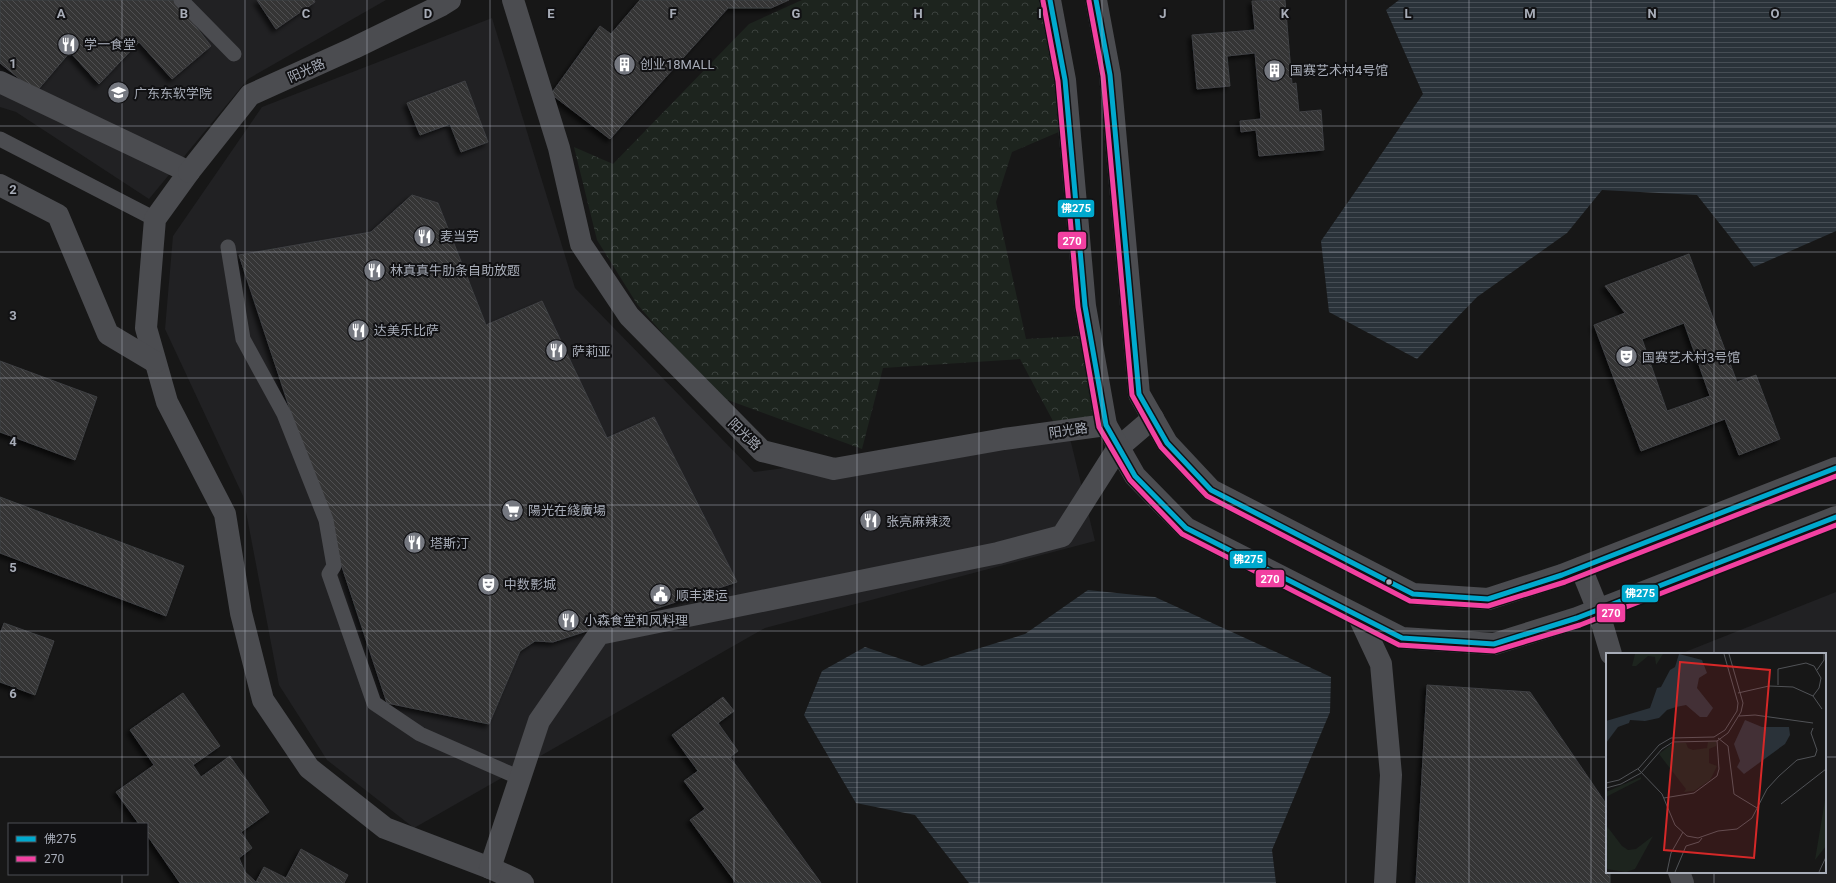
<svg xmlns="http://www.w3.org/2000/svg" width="1836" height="883" font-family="Roboto,'Noto Sans SC',sans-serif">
<defs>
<pattern id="forest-crowns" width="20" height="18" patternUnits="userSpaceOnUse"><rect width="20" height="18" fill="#1d241e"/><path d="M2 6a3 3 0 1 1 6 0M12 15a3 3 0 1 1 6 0" fill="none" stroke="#3b413d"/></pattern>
<pattern id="water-rules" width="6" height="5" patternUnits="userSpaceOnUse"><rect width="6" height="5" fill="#2a3239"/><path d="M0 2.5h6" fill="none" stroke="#464d54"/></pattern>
<pattern id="building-back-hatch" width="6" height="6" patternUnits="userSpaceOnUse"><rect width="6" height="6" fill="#353536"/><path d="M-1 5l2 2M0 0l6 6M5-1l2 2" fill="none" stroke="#4f5051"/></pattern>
<filter id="shadow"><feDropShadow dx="-3.5" dy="3.5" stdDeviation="2" flood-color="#0009"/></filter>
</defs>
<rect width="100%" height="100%" fill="#171717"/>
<g fill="#212123">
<path d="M 0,0 L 386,0 L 248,79 L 149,199 L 16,112 L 0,107 Z"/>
<path d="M 492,18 L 575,288 L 754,472 L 1068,430 L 1095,541 L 765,628 L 414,828 L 327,760 L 279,685 L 243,496 L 165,329 L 173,236 L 262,107 Z"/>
<path d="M 1836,592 L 1836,883 L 1684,883 L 1683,872 L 1825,872 L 1825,654 L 1680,654 Z"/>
</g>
<path fill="url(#forest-crowns)" d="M 802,0 L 1042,0 L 1043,2 L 1061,131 L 1012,152 L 996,202 L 1026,339 L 1079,336 L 1094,419 L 1053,421 L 1020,359 L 883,368 L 862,449 L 717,396 L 637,304 L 597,240 L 574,147 L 613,164 L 749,24 Z"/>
<g fill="url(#water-rules)">
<path d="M 1399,0 L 1836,0 L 1836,231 L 1754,267 L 1697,195 L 1602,190 L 1567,233 L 1477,297 L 1417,359 L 1329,312 L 1321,241 L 1423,94 L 1386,10 Z"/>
<path d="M 1088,590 L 1155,597 L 1331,677 L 1330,712 L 1272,850 L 1276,883 L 969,883 L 915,815 L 856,803 L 804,715 L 822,671 L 865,647 L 922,666 L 1025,634 Z"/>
</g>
<g fill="url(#building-back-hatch)" stroke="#3f4043" fill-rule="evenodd" filter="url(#shadow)">
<path d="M 0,0 L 175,0 L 211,46 L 172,79 L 139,42 L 99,84 L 70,52 L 36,92 L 0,63 Z"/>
<path d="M 257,0 L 314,0 L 315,2 L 276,29 Z"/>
<path d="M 640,0 L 789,0 L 771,8 L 728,8 L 610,139 L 551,94 L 600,26 L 611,34 Z"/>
<path d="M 1285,0 L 1292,84 L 1296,83 L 1299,112 L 1321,110 L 1324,150 L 1259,156 L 1256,130 L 1241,132 L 1240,121 L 1261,119 L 1255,53 L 1227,56 L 1230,86 L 1197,89 L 1192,35 L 1255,30 L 1252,1 Z"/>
<path d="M 465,81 L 488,142 L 461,152 L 450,124 L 420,135 L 407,103 Z"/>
<path d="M 412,195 L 438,203 L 486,325 L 542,301 L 607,438 L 654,417 L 737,582 L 553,642 L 535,641 L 520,651 L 489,724 L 387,703 L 239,255 L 371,232 Z"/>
<path d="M 1689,254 L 1737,382 L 1756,375 L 1780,439 L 1739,455 L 1725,419 L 1641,451 L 1594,325 L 1625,313 L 1605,286 ZM 1684,323 L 1710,396 L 1667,411 L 1642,339 Z"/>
<path d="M 0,361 L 97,397 L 75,460 L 0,432 Z"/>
<path d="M 0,497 L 184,566 L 166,616 L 0,553 Z"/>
<path d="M 4,623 L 54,641 L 35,695 L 0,682 L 0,634 Z"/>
<path d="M 1427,685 L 1530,692 L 1607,805 L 1607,872 L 1610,872 L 1610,883 L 1416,883 Z"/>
<path d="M 183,693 L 220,746 L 193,765 L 201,777 L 230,756 L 269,812 L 241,832 L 252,848 L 239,858 L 245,872 L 256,882 L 264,867 L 286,878 L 301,849 L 348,875 L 344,883 L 180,883 L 147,835 L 147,824 L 139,824 L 116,792 L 154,765 L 130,730 Z"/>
<path d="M 723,697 L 734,711 L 718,723 L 738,751 L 730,757 L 821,883 L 736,883 L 690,820 L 705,809 L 684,781 L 698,771 L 672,735 Z"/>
</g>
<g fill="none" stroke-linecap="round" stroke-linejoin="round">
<g stroke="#4b4c50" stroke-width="15">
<path d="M 181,0 L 234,54"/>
<path d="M 0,139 L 155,219"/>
<path d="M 228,247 L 243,339 L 284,414 L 326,520 L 334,566 L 329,574 L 374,703 L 420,734 L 520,778"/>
</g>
<g stroke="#4b4c50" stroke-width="22">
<path d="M 513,0 L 559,148 L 581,244 L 629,316 L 762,451 L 834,469 L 1004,439 L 1106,425"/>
<path d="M 0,82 L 189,172 L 155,219 L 146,328 L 167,402 L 225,514 L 241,613 L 263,700 L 309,768 L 385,828 L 490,868 L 523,883"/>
<path d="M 0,185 L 58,215 L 108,334 L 155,362"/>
<path d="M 1581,568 L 1598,610 L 1611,654"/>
<path d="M 1359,617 L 1381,664 L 1391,775 L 1385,883"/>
<path d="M 490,868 L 539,721 L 599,634 L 998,553 L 1062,536 L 1118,448 L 1153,418"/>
<path d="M 1679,872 L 1683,883"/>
</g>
<g stroke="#4b4c50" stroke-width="22">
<path d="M 1050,0 L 1065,80 L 1085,306 L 1106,425 L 1135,476 L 1186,528 L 1402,638 L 1494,644 L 1577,618 L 1836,517"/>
<path d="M 1096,0 L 1110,75 L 1139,394 L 1167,443 L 1211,490 L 1413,594 L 1488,599 L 1562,575 L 1836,468"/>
<path d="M 189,172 L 250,95 L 354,48 L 442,5 L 450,0"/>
</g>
<defs>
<g id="bus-1">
<path d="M 1050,0 L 1065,80 L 1085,306 L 1106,425 L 1135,476 L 1186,528 L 1402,638 L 1494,644 L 1577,618 L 1836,517"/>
<path d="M 1096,0 L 1110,75 L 1139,394 L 1167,443 L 1211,490 L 1413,594 L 1488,599 L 1562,575 L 1836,468"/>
</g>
<g id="bus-2">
<path d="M 1043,1 L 1058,81 L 1078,307 L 1099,427 L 1130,480 L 1182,534 L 1399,645 L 1494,651 L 1580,625 L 1836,525"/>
<path d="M 1089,1 L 1103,76 L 1132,395 L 1161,447 L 1207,496 L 1410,601 L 1488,606 L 1565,582 L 1836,476"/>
</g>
</defs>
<use href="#bus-1" stroke="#111113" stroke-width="8"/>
<use href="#bus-2" stroke="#111113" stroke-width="8"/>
<use href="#bus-1" stroke="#00a9ce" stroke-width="5"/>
<use href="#bus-2" stroke="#f240a1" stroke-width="5"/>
</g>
<path fill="none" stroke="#a8adb8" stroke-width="1" stroke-opacity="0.55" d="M 122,0 L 122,824M 245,0 L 245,883M 367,0 L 367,883M 490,0 L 490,883M 612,0 L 612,883M 734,0 L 734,883M 857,0 L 857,883M 979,0 L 979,883M 1102,0 L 1102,883M 1224,0 L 1224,883M 1346,0 L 1346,883M 1469,0 L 1469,883M 1591,0 L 1591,883M 1714,0 L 1714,654M 0,126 L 1836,126M 0,252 L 1836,252M 0,378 L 1836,378M 0,505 L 1836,505M 0,631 L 1836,631M 0,757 L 1607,757M 1825,757 L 1836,757M 1714,872 L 1714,883M 122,874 L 122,883"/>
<defs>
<symbol id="restaurant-disc" viewBox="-11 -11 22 22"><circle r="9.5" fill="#757880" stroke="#111113"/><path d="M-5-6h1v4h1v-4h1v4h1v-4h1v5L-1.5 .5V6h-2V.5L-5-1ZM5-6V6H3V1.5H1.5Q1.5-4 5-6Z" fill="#fff"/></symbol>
<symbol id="building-disc" viewBox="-11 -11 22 22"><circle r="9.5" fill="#757880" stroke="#111113"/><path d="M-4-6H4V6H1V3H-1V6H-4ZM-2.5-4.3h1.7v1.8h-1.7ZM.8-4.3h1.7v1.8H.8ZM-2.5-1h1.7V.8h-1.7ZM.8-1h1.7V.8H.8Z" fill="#fff"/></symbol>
<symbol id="university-disc" viewBox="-11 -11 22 22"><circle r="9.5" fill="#757880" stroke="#111113"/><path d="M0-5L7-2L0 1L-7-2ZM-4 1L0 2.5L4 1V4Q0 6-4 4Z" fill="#fff"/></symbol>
<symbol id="theatre-disc" viewBox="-11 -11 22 22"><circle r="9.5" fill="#757880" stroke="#111113"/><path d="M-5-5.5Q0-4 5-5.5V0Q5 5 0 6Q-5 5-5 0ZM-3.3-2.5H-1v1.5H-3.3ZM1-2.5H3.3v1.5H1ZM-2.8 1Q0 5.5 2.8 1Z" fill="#fff"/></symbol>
<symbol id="supermarket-disc" viewBox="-11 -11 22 22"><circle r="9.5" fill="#757880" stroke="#111113"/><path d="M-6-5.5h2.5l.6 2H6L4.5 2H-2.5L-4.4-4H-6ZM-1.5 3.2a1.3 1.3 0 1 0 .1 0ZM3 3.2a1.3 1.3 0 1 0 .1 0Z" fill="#fff"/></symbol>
<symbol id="civic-disc" viewBox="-11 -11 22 22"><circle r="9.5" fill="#757880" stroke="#111113"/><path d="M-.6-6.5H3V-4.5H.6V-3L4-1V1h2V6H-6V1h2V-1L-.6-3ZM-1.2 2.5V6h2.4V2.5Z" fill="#fff"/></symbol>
</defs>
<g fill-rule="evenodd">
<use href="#restaurant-disc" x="56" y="32" width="25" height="25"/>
<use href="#building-disc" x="612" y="52" width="25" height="25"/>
<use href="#building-disc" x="1262" y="58" width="25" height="25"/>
<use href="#university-disc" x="106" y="80" width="25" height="25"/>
<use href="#restaurant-disc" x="412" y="224" width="25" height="25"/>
<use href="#restaurant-disc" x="362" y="258" width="25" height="25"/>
<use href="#restaurant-disc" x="346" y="318" width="25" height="25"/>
<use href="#restaurant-disc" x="544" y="338" width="25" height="25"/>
<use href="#theatre-disc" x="1614" y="344" width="25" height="25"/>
<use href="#supermarket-disc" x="500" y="498" width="25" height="25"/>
<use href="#restaurant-disc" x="858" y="508" width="25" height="25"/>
<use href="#restaurant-disc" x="402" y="530" width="25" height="25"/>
<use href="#theatre-disc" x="476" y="572" width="25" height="25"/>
<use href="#civic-disc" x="648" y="582" width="25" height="25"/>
<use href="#restaurant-disc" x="556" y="608" width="25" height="25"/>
</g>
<circle fill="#a8adb8" stroke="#111113" stroke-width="1.5" cx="1389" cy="582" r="3.5"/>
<g text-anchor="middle" stroke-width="4" stroke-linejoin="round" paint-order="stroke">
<g font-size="13" fill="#a8adb8" stroke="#111113" text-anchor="start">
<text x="84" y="49">学一食堂</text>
<text x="640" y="69">创业18MALL</text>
<text x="1290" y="75">国赛艺术村4号馆</text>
<text x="134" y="98">广东东软学院</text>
<text x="440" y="241">麦当劳</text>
<text x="390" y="275">林真真牛肋条自助放题</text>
<text x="374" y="335">达美乐比萨</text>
<text x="572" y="356">萨莉亚</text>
<text x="1642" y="362">国赛艺术村3号馆</text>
<text x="528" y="515">陽光在綫廣場</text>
<text x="886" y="526">张亮麻辣烫</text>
<text x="430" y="548">塔斯汀</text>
<text x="504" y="589">中数影城</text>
<text x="676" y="600">顺丰速运</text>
<text x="584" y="625">小森食堂和风料理</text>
</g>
<g font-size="13" fill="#a8adb8" stroke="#111113">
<text transform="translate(306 70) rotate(-24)" y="5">阳光路</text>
<text transform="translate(1068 430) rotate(-8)" y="5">阳光路</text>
<text transform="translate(745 434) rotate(44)" y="5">阳光路</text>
</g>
</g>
<g transform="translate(1606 653)">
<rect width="220" height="220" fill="#171717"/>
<path d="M 220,141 L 220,193 L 209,207 Z" fill="#1d241e"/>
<path d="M 29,1 L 57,1 L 50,12 L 49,4 L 42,3 L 30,13 L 26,13 ZM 102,89 L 110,89 L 110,93 L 103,96 L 103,110 L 111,113 L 104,127 L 88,138 L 78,139 L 80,136 L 53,101 L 67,90 L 80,90 L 82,95 L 87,97 L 101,95 ZM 35,124 L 35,126 L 0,144 L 0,139 ZM 0,172 L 16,193 L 22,197 L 30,196 L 47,183 L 29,216 L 20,219 L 0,216 Z" fill="#1d241e"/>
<path d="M 73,1 L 96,7 L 101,20 L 93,25 L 91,35 L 107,55 L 101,64 L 94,64 L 80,52 L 70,54 L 61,57 L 53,65 L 39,68 L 24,67 L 23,70 L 12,74 L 0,90 L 0,68 L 44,55 L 51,35 L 55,34 L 64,17 L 69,14 ZM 139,67 L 156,74 L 183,74 L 184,82 L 179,91 L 138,121 L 131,114 L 134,108 L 128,91 Z" fill="#2a3239"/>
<path fill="none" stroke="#515357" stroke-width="1" d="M 211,17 L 218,7 L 218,1M 172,32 L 172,16 L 200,10 L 208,13 L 215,25 L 213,35 L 207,43M 132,40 L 163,33 L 187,34 L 207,43 L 216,56M 133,63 L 149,62 L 207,70M 112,85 L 122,93 L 128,141 L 151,155M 32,116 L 56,141 L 69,172 L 81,183 L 92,185 L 112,178 L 131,176 L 146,165 L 161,136 L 173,123 L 191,107 L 209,103 L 211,97 L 205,80 L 207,75M 0,130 L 13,127 L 33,115 L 53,92 L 65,85 L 108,84 L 119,77 L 131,58 L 132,50 L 118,1M 0,135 L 15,131 L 35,120 L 56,96 L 67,89 L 111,88 L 122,80 L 135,59 L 137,50 L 123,1M 58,145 L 88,140 L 111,123 L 113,116 L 111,88M 175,151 L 220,116M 61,219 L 65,200 L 77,179M 69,219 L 80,193 L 93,189 L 96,185M 213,219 L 220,204"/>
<path fill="#d62828" fill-opacity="0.15" stroke="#d62828" stroke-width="2" d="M 74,9 L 164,17 L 148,205 L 58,197 Z"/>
<rect width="220" height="220" fill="none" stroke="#a8adb8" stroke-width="2"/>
</g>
<g font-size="13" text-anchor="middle" font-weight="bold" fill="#a8adb8" stroke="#111113" stroke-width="4" stroke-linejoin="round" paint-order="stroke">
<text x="61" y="18">A</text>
<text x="184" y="18">B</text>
<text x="306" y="18">C</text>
<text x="428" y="18">D</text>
<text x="551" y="18">E</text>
<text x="673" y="18">F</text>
<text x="796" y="18">G</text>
<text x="918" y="18">H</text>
<text x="1040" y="18">I</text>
<text x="1163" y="18">J</text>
<text x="1285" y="18">K</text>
<text x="1408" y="18">L</text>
<text x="1530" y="18">M</text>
<text x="1652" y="18">N</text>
<text x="1775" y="18">O</text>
<text x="13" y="68">1</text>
<text x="13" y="194">2</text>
<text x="13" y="320">3</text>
<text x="13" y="446">4</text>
<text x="13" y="572">5</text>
<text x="13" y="698">6</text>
</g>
<g stroke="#111113" stroke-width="1.5">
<rect x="1057" y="199" width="38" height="19" rx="4" fill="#00a9ce"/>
<rect x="1057" y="231" width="30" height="19" rx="4" fill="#f240a1"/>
<rect x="1229" y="550" width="38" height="19" rx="4" fill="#00a9ce"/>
<rect x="1255" y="569" width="30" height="19" rx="4" fill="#f240a1"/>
<rect x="1621" y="584" width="38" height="19" rx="4" fill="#00a9ce"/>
<rect x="1596" y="603" width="30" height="20" rx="4" fill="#f240a1"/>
</g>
<g font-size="11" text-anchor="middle" font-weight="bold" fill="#fff">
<text x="1076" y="212">佛275</text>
<text x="1072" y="245">270</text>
<text x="1248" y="563">佛275</text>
<text x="1270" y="583">270</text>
<text x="1640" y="597">佛275</text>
<text x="1611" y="617">270</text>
</g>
<rect x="8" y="823" width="140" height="52" fill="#111113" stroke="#4d4f55"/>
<rect x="16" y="836" width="20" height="6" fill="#00a9ce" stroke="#4d4f55"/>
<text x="44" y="843" font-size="12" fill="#a8adb8">佛275</text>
<rect x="16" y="856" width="20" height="6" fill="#f240a1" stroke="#4d4f55"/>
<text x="44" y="863" font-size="12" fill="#a8adb8">270</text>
</svg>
